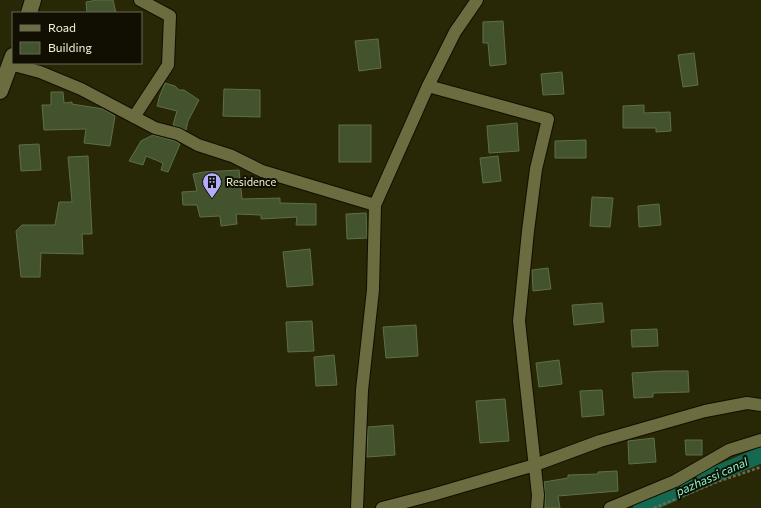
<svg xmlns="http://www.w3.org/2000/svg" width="761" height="508" font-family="Commissioner,sans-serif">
<rect width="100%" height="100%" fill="#282706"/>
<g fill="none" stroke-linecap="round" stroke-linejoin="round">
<path stroke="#166951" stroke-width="16" d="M 641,508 L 704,479 L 761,455"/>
</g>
<g fill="#42532d" stroke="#5e6f48">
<path d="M 97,0 L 113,0 L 116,13 L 87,13 L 86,2 Z"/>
<path d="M 503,21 L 506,64 L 490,66 L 488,43 L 483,43 L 483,22 Z"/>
<path d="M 378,39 L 381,68 L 359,71 L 355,41 Z"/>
<path d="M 694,53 L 698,85 L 683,87 L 678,55 Z"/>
<path d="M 562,72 L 564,94 L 543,95 L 541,74 Z"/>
<path d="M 165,83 L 175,86 L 179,90 L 184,90 L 199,100 L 188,121 L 186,130 L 173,125 L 177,111 L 157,106 L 160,95 Z"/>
<path d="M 224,89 L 260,90 L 260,117 L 223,116 Z"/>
<path d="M 51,92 L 63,92 L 64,103 L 72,102 L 72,104 L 103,109 L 115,116 L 110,146 L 84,143 L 86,129 L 44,130 L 42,105 L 51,105 Z"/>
<path d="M 644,105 L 644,113 L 670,112 L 671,131 L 656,132 L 656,128 L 623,128 L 623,106 Z"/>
<path d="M 517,123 L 519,151 L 489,153 L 487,126 Z"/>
<rect x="339" y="125" width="32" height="37"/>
<path d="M 153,135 L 175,141 L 180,144 L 168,172 L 161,170 L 163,163 L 146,156 L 143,165 L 129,161 L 141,141 Z"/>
<path d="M 586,140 L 586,158 L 555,158 L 555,141 Z"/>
<path d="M 39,144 L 41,170 L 21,171 L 19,145 Z"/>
<path d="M 88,156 L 92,234 L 82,234 L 83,254 L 41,253 L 40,277 L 21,277 L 16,231 L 22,225 L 55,225 L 59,202 L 72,202 L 68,157 Z"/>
<path d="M 498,156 L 501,181 L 483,183 L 480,158 Z"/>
<path d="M 239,170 L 242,199 L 280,198 L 280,203 L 316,204 L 316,225 L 296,225 L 297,217 L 261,219 L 261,215 L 236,214 L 237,224 L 221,226 L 220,216 L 200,217 L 197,205 L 183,205 L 182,192 L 197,191 L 193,174 L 204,172 Z"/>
<path d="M 592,197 L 613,198 L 610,227 L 590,226 Z"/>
<path d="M 659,204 L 661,225 L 639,227 L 638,206 Z"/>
<path d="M 366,213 L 367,238 L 347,239 L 346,214 Z"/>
<path d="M 310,249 L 313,285 L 287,287 L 283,252 Z"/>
<path d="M 548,268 L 551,289 L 533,291 L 532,270 Z"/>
<path d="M 602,303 L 604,322 L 574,325 L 572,305 Z"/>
<path d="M 312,321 L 314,351 L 288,352 L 286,322 Z"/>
<path d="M 416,325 L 418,356 L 386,358 L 383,327 Z"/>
<path d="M 657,329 L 658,346 L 632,347 L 631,330 Z"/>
<path d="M 334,355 L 337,385 L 316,386 L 314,357 Z"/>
<path d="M 559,360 L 562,384 L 539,387 L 536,363 Z"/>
<path d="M 663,371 L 688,371 L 689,392 L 653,393 L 653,397 L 634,398 L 632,373 Z"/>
<path d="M 602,390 L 604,415 L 582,417 L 580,391 Z"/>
<path d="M 505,399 L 509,441 L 480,443 L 476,401 Z"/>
<path d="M 393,425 L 395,455 L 367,457 L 368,427 Z"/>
<path d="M 654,438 L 656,462 L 629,464 L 628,441 Z"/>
<path d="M 685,440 L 702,440 L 702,455 L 686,455 Z"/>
<path d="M 617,471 L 618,491 L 558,496 L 560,508 L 545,508 L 545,495 L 544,482 L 568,478 L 568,475 L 598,474 L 598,472 Z"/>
</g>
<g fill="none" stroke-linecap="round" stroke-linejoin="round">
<defs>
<g id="street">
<path d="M 477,0 L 455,32 L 428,86 L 548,119 L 536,169 L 528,231 L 519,321 L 538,495 L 537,508"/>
<path d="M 10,64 L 40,72 L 81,89 L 155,128 L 178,134 L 198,145 L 232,156 L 262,171 L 375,205"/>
<path d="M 134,117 L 168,65 L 170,16 L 140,0"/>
<path d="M 357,508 L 362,390 L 373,290 L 375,205 L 428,86"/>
<path d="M 382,508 L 432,495 L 535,465 L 600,441 L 705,411 L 747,403 L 761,405"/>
<path d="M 610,508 L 675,481 L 729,450 L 761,440"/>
</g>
<g id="secondary">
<path d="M 29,13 L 33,0"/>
<path d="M 0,91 L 13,56"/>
</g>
</defs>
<use href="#street" stroke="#100f00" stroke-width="14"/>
<use href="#secondary" stroke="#100f00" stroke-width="18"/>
<path stroke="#6b6b4d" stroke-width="2.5" stroke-dasharray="3 2" stroke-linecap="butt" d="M 654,508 L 717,482 L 761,467"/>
<use href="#street" stroke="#6c6c41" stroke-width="12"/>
<use href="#secondary" stroke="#6c6c41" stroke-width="16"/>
</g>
<defs>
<symbol id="building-pin" viewBox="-11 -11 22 30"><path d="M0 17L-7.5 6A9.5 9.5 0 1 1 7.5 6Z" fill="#b4acf9" stroke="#100f01"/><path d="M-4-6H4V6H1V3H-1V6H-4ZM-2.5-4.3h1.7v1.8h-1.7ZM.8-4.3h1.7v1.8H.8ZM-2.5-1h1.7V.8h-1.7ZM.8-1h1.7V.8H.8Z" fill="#111"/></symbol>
</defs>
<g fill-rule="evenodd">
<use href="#building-pin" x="201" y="171" width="22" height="30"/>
</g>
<g text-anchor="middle" stroke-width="4" stroke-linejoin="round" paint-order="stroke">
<g font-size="11" fill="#f2f3db" stroke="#100f01" text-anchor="start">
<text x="226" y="186">Residence</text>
</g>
<g font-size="12" font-style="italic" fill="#84f1ca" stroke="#100f01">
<text transform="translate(712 477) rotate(-24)" y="4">pazhassi canal</text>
</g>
</g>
<rect x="12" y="12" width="130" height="52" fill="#100f01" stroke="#6a6a58"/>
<rect x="20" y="25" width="20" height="6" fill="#6c6c41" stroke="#6a6a58"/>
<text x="48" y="32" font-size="12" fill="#f2f3db">Road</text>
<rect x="20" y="42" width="20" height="12" fill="#42532d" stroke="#6a6a58"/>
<text x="48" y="52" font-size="12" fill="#f2f3db">Building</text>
</svg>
